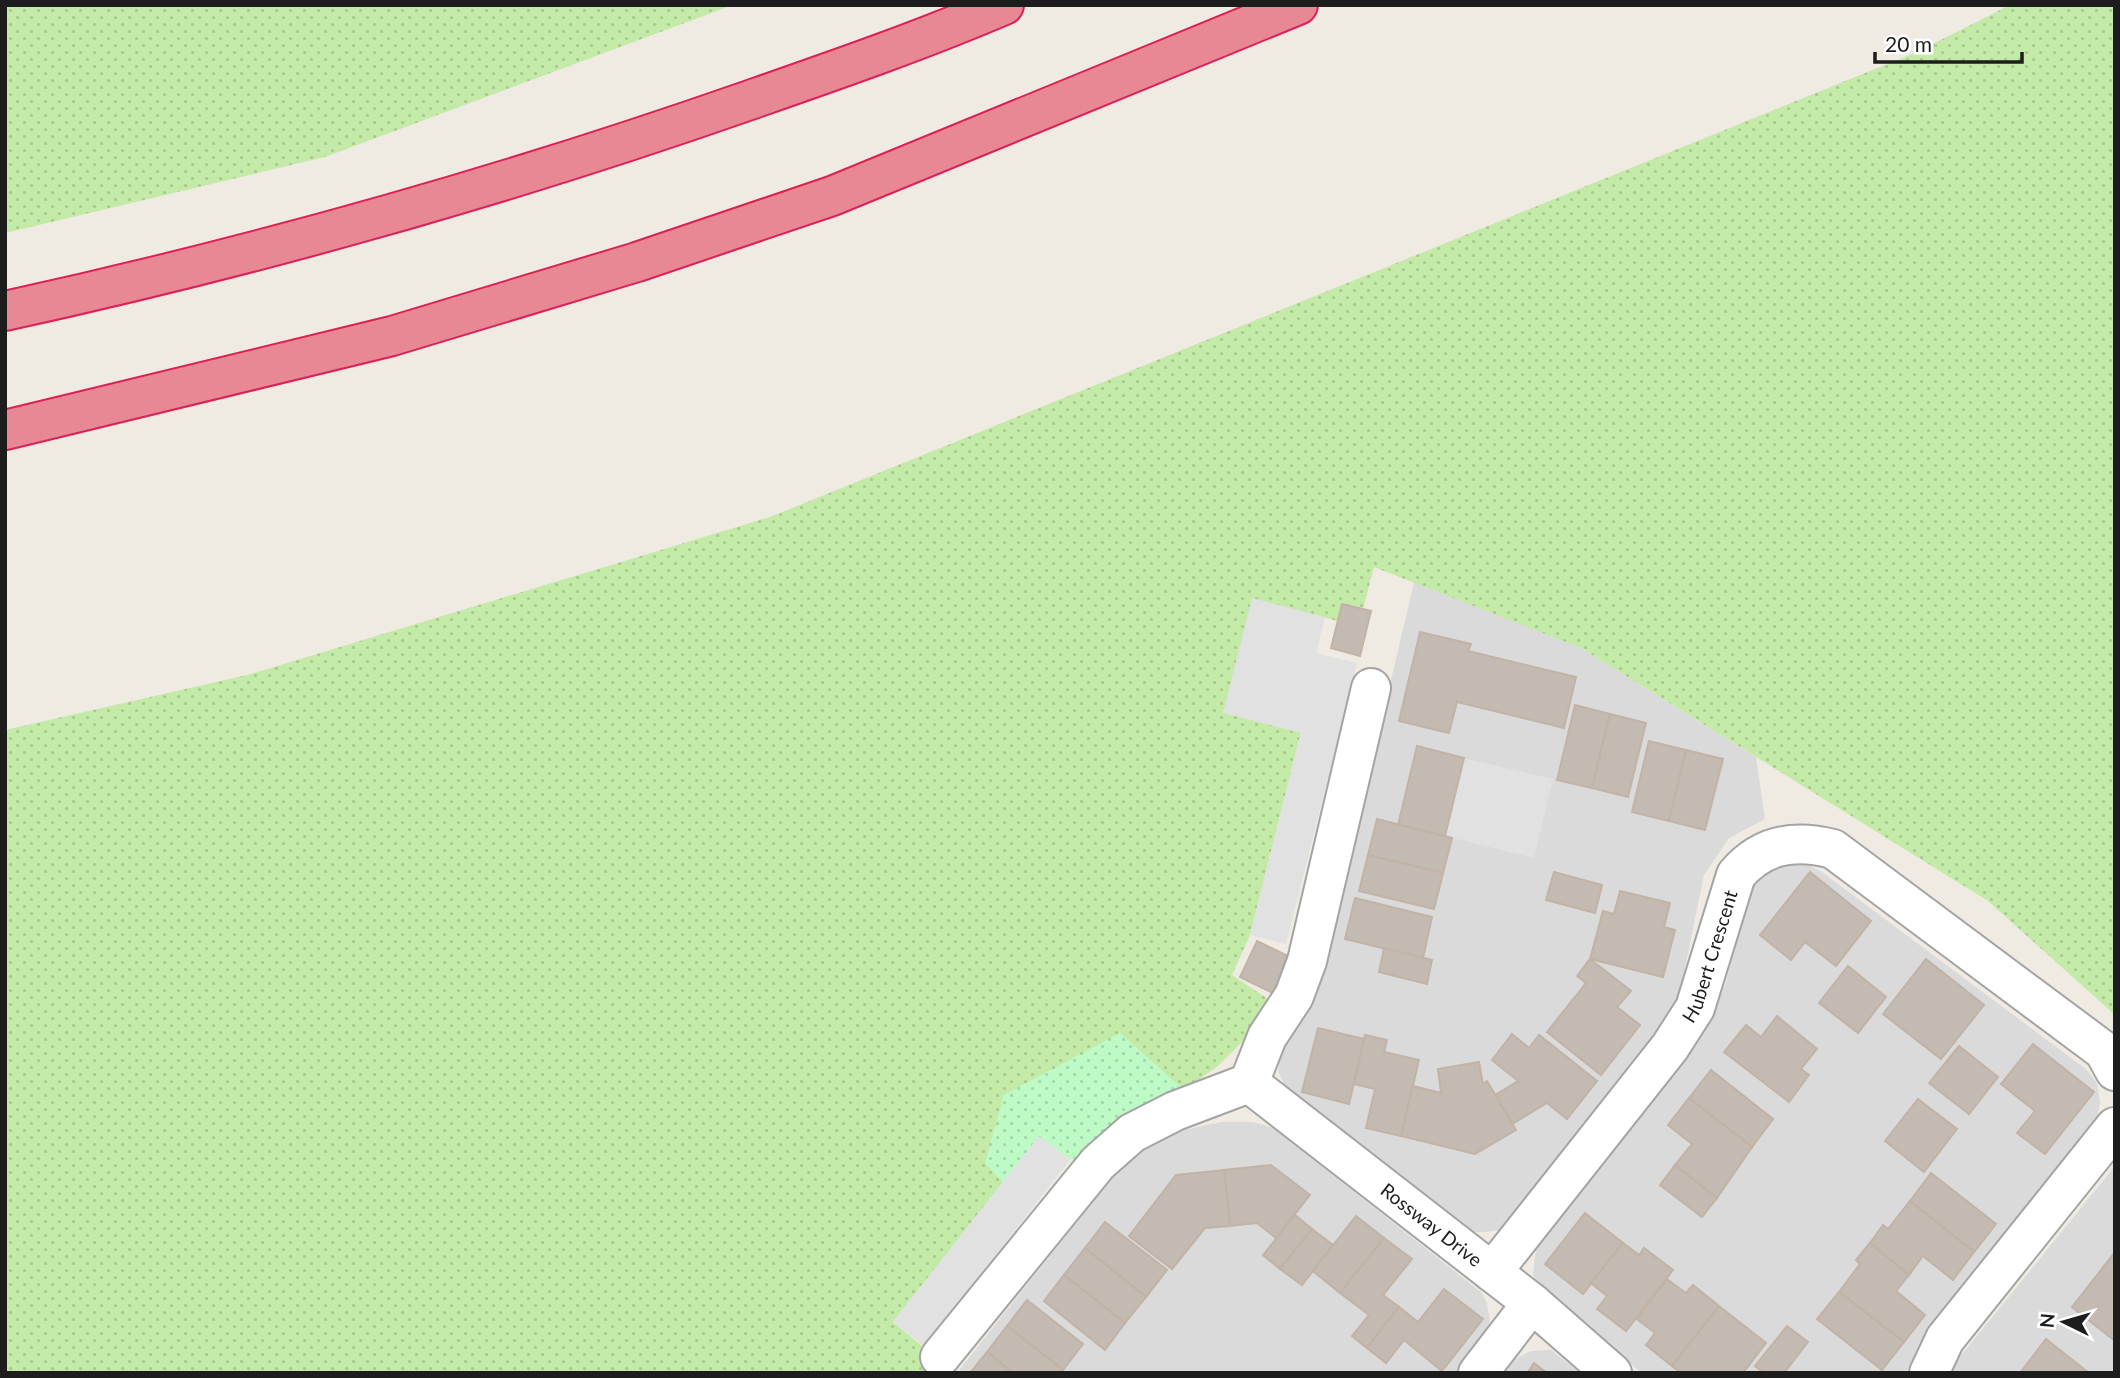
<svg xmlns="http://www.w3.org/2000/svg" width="2120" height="1378" font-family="Lato,sans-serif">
<defs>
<pattern id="grass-dots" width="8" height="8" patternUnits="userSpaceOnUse" patternTransform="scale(1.75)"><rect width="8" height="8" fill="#c4eaa7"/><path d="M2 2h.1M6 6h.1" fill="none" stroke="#a8c88f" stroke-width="1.8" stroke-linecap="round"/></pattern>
<pattern id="park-dots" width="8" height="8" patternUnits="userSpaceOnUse" patternTransform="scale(1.75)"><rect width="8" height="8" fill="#befac6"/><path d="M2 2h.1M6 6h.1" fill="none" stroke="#a3d6aa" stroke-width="1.8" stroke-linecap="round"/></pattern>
</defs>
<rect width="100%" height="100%" fill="#efebe3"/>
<g fill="#dbdada">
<path d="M 1414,582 L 1581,648 L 1756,757 L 1765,819 L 1729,838 L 1704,875 L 1679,997 L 1647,1048 L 1502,1230 L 1484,1232 L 1464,1232 L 1289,1095 L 1278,1071 L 1283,1046 L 1309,1010 L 1323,971 Z"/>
<path d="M 1802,862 L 1822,872 L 2087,1070 L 2097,1083 L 2100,1102 L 2097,1119 L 1919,1344 L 1906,1373 L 1642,1373 L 1540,1292 L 1533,1274 L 1536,1248 L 1703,1034 L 1726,983 L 1748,892 L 1765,873 Z"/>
<path d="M 1221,1122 L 1253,1122 L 1273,1128 L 1481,1292 L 1487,1303 L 1490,1321 L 1483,1345 L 1460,1373 L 957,1373 L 1114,1175 L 1145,1147 L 1184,1130 Z"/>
<path d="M 2115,1166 L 2115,1373 L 1952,1373 L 1955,1363 Z"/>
<path d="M 1551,1350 L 1580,1373 L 1501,1373 L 1509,1362 L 1531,1351 Z"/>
</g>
<g fill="url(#grass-dots)">
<path d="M 5,5 L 733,5 L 325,157 L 5,233 Z"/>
<path d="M 2010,5 L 2115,5 L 2115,1015 L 1988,901 L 1581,648 L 1374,567 L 1363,609 L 1342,604 L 1338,621 L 1252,599 L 1224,712 L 1301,732 L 1250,935 L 1232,975 L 1271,1001 L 1246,1038 L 1218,1066 L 1184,1090 L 985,1163 L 1003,1182 L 893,1322 L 955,1373 L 5,1373 L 5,730 L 247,675 L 770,517 L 1917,52 Z"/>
</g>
<path fill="url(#park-dots)" d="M 1120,1033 L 1184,1090 L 1109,1127 L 1081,1156 L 1070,1160 L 1039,1136 L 1003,1182 L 985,1163 L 1004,1095 Z"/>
<g fill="#e1e1e1">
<path d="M 1252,598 L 1325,617 L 1316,653 L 1357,663 L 1286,944 L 1250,935 L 1301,733 L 1223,713 Z"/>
<path d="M 1464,758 L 1553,779 L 1534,858 L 1445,836 Z"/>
<path d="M 1039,1136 L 1070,1160 L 924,1346 L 893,1322 Z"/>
</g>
<g fill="#c3bab2" stroke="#c1b3a5" stroke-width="2">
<path d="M 1342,604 L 1371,611 L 1360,656 L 1331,648 Z"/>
<path d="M 1420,632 L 1471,644 L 1468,651 L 1576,677 L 1564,728 L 1457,702 L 1449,733 L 1399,721 Z"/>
<path d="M 1575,705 L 1610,714 L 1592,788 L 1557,780 Z"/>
<path d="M 1610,714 L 1646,723 L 1628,797 L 1592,788 Z"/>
<path d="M 1649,741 L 1686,750 L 1669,821 L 1632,812 Z"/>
<path d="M 1417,746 L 1464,758 L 1445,836 L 1398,825 Z"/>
<path d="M 1686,750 L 1723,759 L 1705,830 L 1669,821 Z"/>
<path d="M 1377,819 L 1452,838 L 1443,873 L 1368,855 Z"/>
<path d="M 1368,855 L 1443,873 L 1434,909 L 1359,891 Z"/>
<path d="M 1554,872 L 1602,885 L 1595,913 L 1546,900 Z"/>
<path d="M 1810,872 L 1871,921 L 1836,966 L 1805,942 L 1791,960 L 1760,935 Z"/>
<path d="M 1620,891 L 1670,903 L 1664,927 L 1675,930 L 1663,977 L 1590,959 L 1603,911 L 1614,914 Z"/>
<path d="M 1355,898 L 1432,917 L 1423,958 L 1345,939 Z"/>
<path d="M 1257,941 L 1290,957 L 1273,993 L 1240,977 Z"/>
<path d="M 1384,948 L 1432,960 L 1427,984 L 1379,972 Z"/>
<path d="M 1590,959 L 1631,991 L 1617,1007 L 1640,1025 L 1601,1075 L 1547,1032 L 1586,983 L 1577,976 Z"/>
<path d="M 1926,959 L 1984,1005 L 1941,1059 L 1883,1014 Z"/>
<path d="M 1848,966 L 1886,997 L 1858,1033 L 1819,1003 Z"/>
<path d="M 1777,1016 L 1817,1049 L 1801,1069 L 1809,1075 L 1789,1102 L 1724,1052 L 1746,1025 L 1761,1037 Z"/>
<path d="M 1318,1028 L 1364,1039 L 1349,1104 L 1302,1092 Z"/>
<path d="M 1512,1034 L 1529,1048 L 1539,1035 L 1597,1081 L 1567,1119 L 1547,1103 L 1512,1124 L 1495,1095 L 1518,1081 L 1492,1060 Z"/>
<path d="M 1365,1035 L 1387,1040 L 1384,1052 L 1419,1060 L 1401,1136 L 1366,1128 L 1375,1089 L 1354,1084 Z"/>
<path d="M 2033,1044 L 2094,1092 L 2045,1154 L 2017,1133 L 2035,1111 L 2001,1084 Z"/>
<path d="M 1959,1046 L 1998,1077 L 1969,1114 L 1929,1083 Z"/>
<path d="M 1479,1062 L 1483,1084 L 1487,1081 L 1516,1130 L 1475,1154 L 1401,1136 L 1413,1086 L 1441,1093 L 1438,1069 Z"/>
<path d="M 1711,1070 L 1773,1119 L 1752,1147 L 1689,1098 Z"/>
<path d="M 1689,1098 L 1752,1147 L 1717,1198 L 1675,1165 L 1692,1144 L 1668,1125 Z"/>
<path d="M 1918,1099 L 1957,1129 L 1924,1172 L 1885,1141 Z"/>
<path d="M 1271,1165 L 1310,1195 L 1276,1238 L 1257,1223 L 1230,1226 L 1224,1170 Z"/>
<path d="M 1675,1165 L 1717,1198 L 1702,1217 L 1660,1185 Z"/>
<path d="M 1224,1170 L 1230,1226 L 1205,1228 L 1172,1269 L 1129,1236 L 1176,1175 Z"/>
<path d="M 1931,1173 L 1996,1224 L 1974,1252 L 1910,1201 Z"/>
<path d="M 1910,1201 L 1974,1252 L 1953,1280 L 1923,1256 L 1909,1275 L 1870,1243 L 1883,1225 L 1888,1229 Z"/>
<path d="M 1585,1213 L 1623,1243 L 1583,1294 L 1545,1264 Z"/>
<path d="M 1295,1215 L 1312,1229 L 1280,1269 L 1263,1255 Z"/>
<path d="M 1356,1216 L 1384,1238 L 1340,1293 L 1313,1271 Z"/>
<path d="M 1105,1222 L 1167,1270 L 1146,1297 L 1085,1248 Z"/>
<path d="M 1312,1229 L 1333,1245 L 1302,1285 L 1280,1269 Z"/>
<path d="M 1384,1238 L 1412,1259 L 1383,1295 L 1399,1307 L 1367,1348 L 1352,1336 L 1369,1315 L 1340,1293 Z"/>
<path d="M 1623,1243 L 1639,1255 L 1644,1248 L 1673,1270 L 1626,1331 L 1597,1309 L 1607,1296 L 1591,1283 Z"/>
<path d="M 1870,1243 L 1909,1275 L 1896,1291 L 1925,1315 L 1904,1342 L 1839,1292 L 1860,1264 L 1856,1260 Z"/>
<path d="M 1085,1248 L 1146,1297 L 1125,1323 L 1064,1275 Z"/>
<path d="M 2115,1252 L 2115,1341 L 2072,1307 Z"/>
<path d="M 1064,1275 L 1125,1323 L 1105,1350 L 1044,1301 Z"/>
<path d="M 1667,1279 L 1686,1293 L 1693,1285 L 1719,1306 L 1672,1366 L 1646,1345 L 1655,1333 L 1637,1319 Z"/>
<path d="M 1444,1289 L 1483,1319 L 1442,1371 L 1404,1340 L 1386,1363 L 1367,1348 L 1399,1307 L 1418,1322 Z"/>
<path d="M 1839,1292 L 1904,1342 L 1882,1370 L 1817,1319 Z"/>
<path d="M 1027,1300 L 1083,1344 L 1063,1370 L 1007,1326 Z"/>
<path d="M 1719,1306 L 1766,1343 L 1743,1373 L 1681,1373 L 1672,1366 Z"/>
<path d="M 1007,1326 L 1063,1370 L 1061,1373 L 1013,1373 L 987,1352 Z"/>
<path d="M 1787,1326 L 1808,1342 L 1784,1373 L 1764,1373 L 1755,1366 Z"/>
<path d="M 2046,1339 L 2089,1373 L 2020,1373 Z"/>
<path d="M 987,1352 L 1013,1373 L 970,1373 Z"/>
<path d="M 1534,1363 L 1547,1373 L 1527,1373 Z"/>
</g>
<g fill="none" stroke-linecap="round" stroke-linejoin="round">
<defs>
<g id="minor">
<path d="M 1249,1083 L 1267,1037 L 1294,996 L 1307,961 L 1371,688"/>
<path id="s1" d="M 1492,1272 L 1670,1047 L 1695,1008 L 1736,875 C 1762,844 1794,839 1833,849 L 2104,1051 L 2115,1071"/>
<path id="s2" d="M 940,1357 L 1098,1163 L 1132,1133 L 1175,1111 L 1249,1083 L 1532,1303 L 1612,1373"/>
<path d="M 1478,1373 L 1532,1303"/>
<path d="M 1929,1373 L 1945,1339 L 2115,1127"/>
</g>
<g id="motorway">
<path d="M 5,311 C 256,256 504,186 747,101 C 833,71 920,41 1004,5"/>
<path d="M 5,430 L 392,336 L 637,262 L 832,196 L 1298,5"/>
</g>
</defs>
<use href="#minor" stroke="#a4a4a4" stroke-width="42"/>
<use href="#motorway" stroke="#dd2055" stroke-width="42"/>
<use href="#minor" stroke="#fff" stroke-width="38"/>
<use href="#motorway" stroke="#e88894" stroke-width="38"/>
</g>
<g text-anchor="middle" stroke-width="6" stroke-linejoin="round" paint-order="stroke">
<g font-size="19" fill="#1d1d1d" stroke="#fff">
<text dy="7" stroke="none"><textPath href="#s1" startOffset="387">Hubert Crescent</textPath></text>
<text dy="7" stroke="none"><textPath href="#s2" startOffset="654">Rossway Drive</textPath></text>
</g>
</g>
<rect width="2120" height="1378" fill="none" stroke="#1d1d1d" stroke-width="14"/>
<g transform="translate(2064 1322) rotate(275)" stroke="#ffffff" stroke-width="5" paint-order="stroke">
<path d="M0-5L12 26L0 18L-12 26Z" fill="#1d1d1d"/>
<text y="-10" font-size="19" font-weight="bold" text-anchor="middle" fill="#1d1d1d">N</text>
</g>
<path d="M1875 52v10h147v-10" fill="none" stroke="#1d1d1d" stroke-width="3.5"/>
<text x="1885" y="52" font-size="21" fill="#1d1d1d" stroke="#ffffff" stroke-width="5" paint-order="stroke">20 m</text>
</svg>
